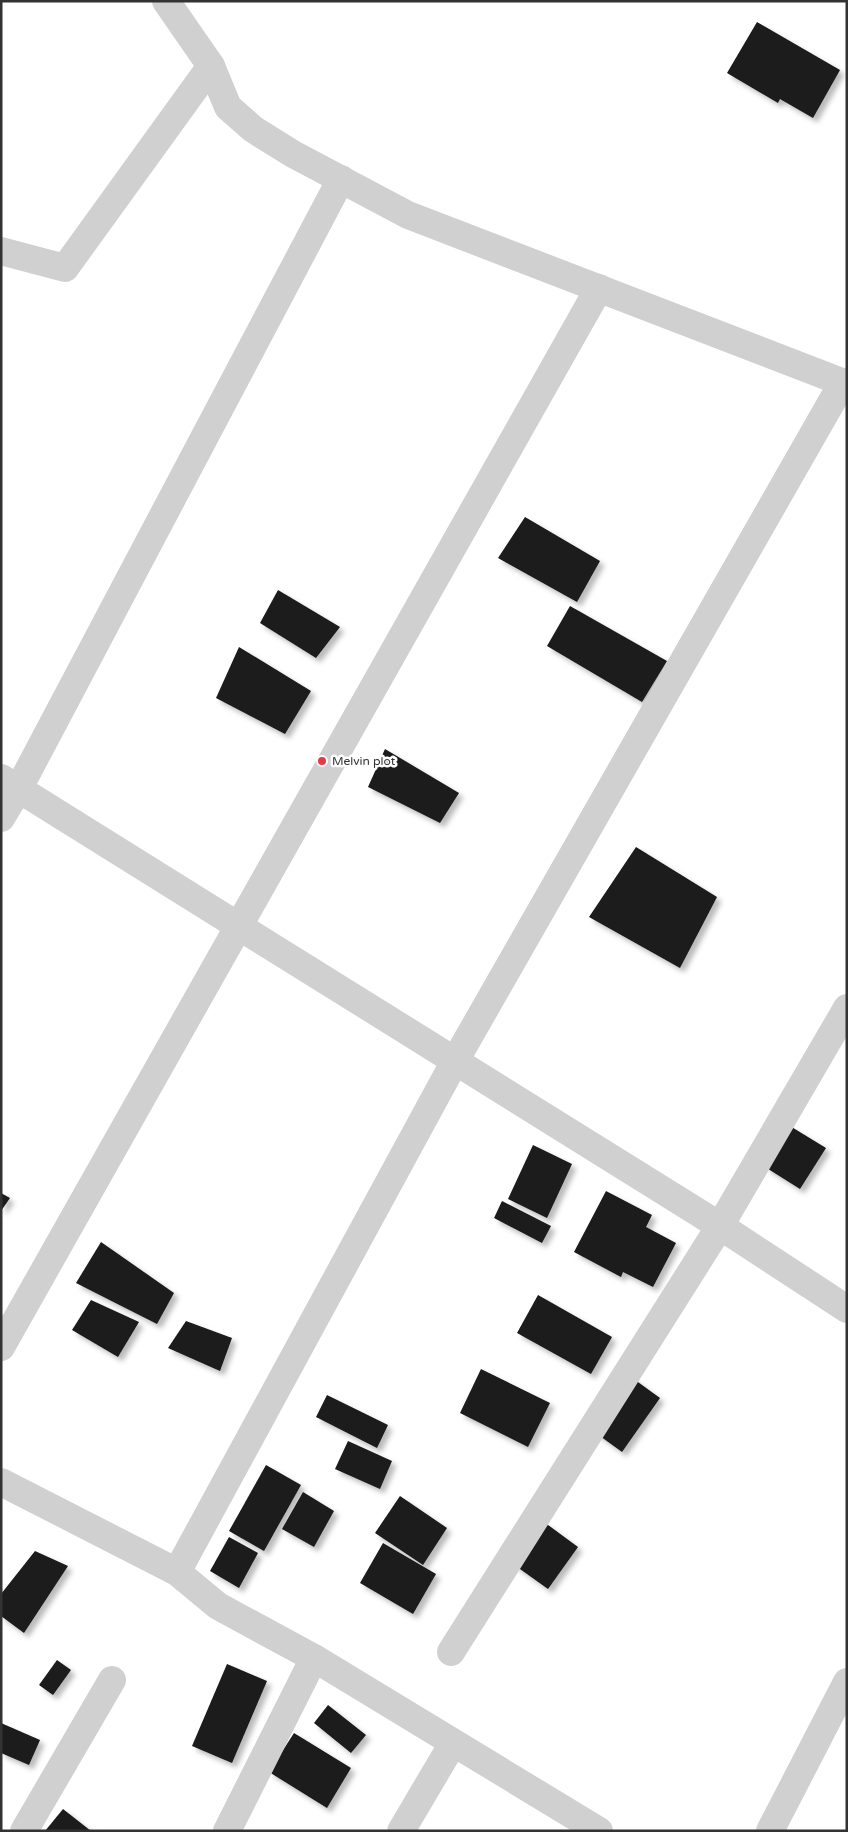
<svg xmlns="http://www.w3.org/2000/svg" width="848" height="1832" font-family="'Varela Round',sans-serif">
<defs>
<filter id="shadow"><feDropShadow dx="4.5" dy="4.5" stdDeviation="2.5" flood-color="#0004"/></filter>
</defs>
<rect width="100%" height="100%" fill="#fff"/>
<g fill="#1a1a1a" filter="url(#shadow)">
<path d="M 757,22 L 840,70 L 813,118 L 780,99 L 778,103 L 727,73 Z"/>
<path d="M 525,517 L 600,561 L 577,602 L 498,558 Z"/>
<path d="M 278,590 L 340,627 L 316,658 L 260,623 Z"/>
<path d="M 570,606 L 667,661 L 642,702 L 547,646 Z"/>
<path d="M 239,647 L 311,691 L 285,734 L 216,698 Z"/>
<path d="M 385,749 L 459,793 L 440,823 L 368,787 Z"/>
<path d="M 636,847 L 717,897 L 680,968 L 589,917 Z"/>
<path d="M 790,1126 L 826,1148 L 800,1189 L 765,1167 Z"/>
<path d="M 533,1145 L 572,1164 L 547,1218 L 508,1199 Z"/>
<path d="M 606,1191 L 652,1215 L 646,1227 L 676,1243 L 653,1287 L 623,1272 L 621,1277 L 574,1252 Z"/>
<path d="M 1,1193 L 10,1198 L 1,1211 Z"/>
<path d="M 502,1201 L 551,1226 L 542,1243 L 494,1218 Z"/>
<path d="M 101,1242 L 174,1293 L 157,1324 L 76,1283 Z"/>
<path d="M 538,1295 L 612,1337 L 591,1374 L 517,1333 Z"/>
<path d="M 91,1300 L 139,1322 L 118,1357 L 72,1330 Z"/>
<path d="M 186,1321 L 232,1338 L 220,1371 L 168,1348 Z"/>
<path d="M 481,1369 L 550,1403 L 528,1447 L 460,1413 Z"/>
<path d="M 631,1377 L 660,1398 L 622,1452 L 593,1431 Z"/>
<path d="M 327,1395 L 388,1425 L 377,1448 L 316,1417 Z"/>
<path d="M 348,1441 L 392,1461 L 380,1489 L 335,1469 Z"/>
<path d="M 266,1465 L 301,1485 L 264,1551 L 229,1531 Z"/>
<path d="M 303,1492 L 334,1511 L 314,1547 L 282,1529 Z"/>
<path d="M 400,1496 L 447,1528 L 423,1565 L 375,1533 Z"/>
<path d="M 544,1522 L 578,1547 L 548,1589 L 513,1564 Z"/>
<path d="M 229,1537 L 258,1553 L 239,1588 L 210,1571 Z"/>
<path d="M 383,1543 L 436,1574 L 413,1614 L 360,1583 Z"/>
<path d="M 35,1551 L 68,1566 L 24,1633 L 1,1616 L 1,1594 Z"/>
<path d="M 57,1660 L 71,1670 L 53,1695 L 39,1685 Z"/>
<path d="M 227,1664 L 267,1681 L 232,1763 L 192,1746 Z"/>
<path d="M 328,1705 L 366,1735 L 351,1753 L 314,1723 Z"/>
<path d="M 1,1723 L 40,1740 L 29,1765 L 1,1753 Z"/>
<path d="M 294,1733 L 351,1768 L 327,1808 L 269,1772 Z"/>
<path d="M 63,1809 L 91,1831 L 45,1831 Z"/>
</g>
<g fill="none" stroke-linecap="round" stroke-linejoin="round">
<g stroke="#d0d0d0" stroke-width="28">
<path d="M 166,1 L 211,66 L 228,107 L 253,129 L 293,154 L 408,215 L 847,384"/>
<path d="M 1,251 L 65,268 L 211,66"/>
<path d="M 1,778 L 720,1226 L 847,1309"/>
<path d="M 1,818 L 19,788 L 341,179"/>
<path d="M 1,1347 L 599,288"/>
<path d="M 1,1482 L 177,1572 L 218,1606 L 314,1658 L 599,1831"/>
<path d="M 177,1572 L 455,1061 L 843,382"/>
<path d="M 451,1652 L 720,1226 L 847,1008"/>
<path d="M 24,1831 L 112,1680"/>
<path d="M 227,1831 L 314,1658"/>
<path d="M 401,1831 L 453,1743"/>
<path d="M 770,1831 L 847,1682"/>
</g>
</g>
<circle fill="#e63946" stroke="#fff" stroke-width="2" cx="322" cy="761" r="5"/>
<g text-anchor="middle" stroke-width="5" stroke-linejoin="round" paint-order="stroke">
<g font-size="12" fill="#333" stroke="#fff" text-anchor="start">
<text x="332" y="765">Melvin plot</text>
</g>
</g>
<rect width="848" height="1832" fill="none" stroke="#333333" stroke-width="5"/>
</svg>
